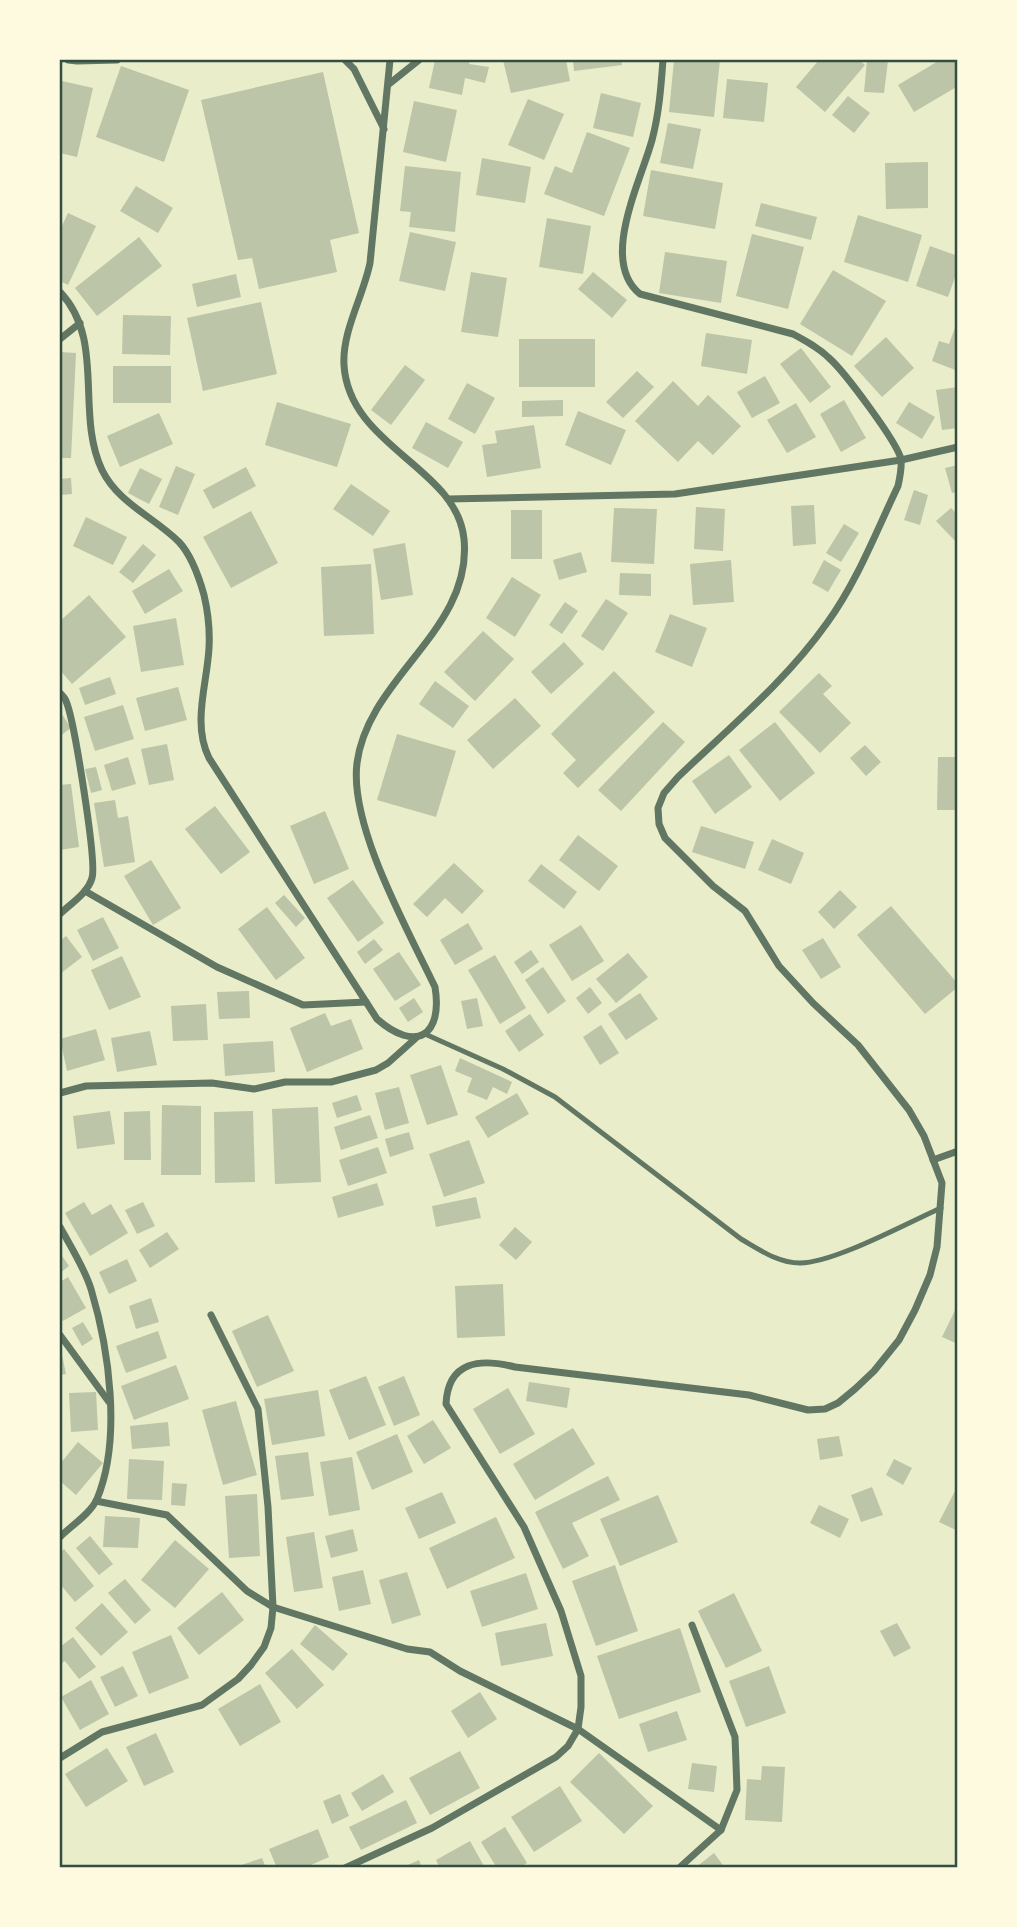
<svg xmlns="http://www.w3.org/2000/svg" width="1017" height="1927" font-family="'Source Sans 3',sans-serif">
<rect width="100%" height="100%" fill="#e9edc9"/>
<g fill="#bcc5a7">
<path d="M 435,60 L 470,60 L 469,64 L 489,67 L 485,83 L 465,78 L 462,95 L 429,88 Z"/>
<path d="M 503,60 L 566,60 L 570,81 L 511,93 Z"/>
<path d="M 573,60 L 621,60 L 622,65 L 574,71 Z"/>
<path d="M 674,60 L 720,60 L 714,117 L 669,112 Z"/>
<path d="M 819,60 L 859,60 L 865,65 L 825,112 L 796,87 Z"/>
<path d="M 867,60 L 888,61 L 884,93 L 864,92 Z"/>
<path d="M 940,60 L 958,60 L 958,86 L 914,112 L 898,85 Z"/>
<path d="M 121,66 L 189,90 L 164,162 L 96,137 Z"/>
<path d="M 323,72 L 359,233 L 330,240 L 337,272 L 259,289 L 252,258 L 238,260 L 201,100 Z"/>
<path d="M 727,79 L 768,83 L 764,122 L 723,118 Z"/>
<path d="M 62,81 L 93,88 L 77,157 L 60,153 L 60,92 Z"/>
<path d="M 601,93 L 641,103 L 633,137 L 593,128 Z"/>
<path d="M 848,96 L 870,113 L 854,133 L 832,115 Z"/>
<path d="M 528,99 L 564,114 L 544,160 L 508,145 Z"/>
<path d="M 414,101 L 457,110 L 446,162 L 403,152 Z"/>
<path d="M 668,123 L 701,129 L 693,169 L 660,163 Z"/>
<path d="M 587,132 L 630,148 L 604,216 L 544,194 L 555,166 L 572,173 Z"/>
<path d="M 482,158 L 531,167 L 525,203 L 476,195 Z"/>
<path d="M 928,162 L 928,208 L 886,209 L 885,163 Z"/>
<path d="M 405,166 L 461,172 L 455,232 L 409,227 L 411,212 L 400,211 Z"/>
<path d="M 651,170 L 723,183 L 715,229 L 643,216 Z"/>
<path d="M 136,186 L 173,208 L 158,233 L 120,211 Z"/>
<path d="M 761,203 L 817,217 L 811,240 L 755,226 Z"/>
<path d="M 68,213 L 96,226 L 68,285 L 60,281 L 60,230 Z"/>
<path d="M 858,215 L 922,235 L 908,282 L 844,262 Z"/>
<path d="M 547,218 L 591,226 L 583,274 L 539,267 Z"/>
<path d="M 410,232 L 456,242 L 445,291 L 399,281 Z"/>
<path d="M 752,234 L 804,247 L 788,309 L 736,296 Z"/>
<path d="M 139,237 L 162,266 L 97,316 L 75,288 Z"/>
<path d="M 930,246 L 958,256 L 958,269 L 948,297 L 916,286 Z"/>
<path d="M 665,252 L 727,261 L 721,303 L 659,293 Z"/>
<path d="M 833,270 L 886,301 L 852,356 L 800,324 Z"/>
<path d="M 471,272 L 507,278 L 498,337 L 461,332 Z"/>
<path d="M 593,272 L 627,300 L 612,318 L 578,289 Z"/>
<path d="M 236,274 L 241,297 L 197,307 L 192,284 Z"/>
<path d="M 261,302 L 277,374 L 203,391 L 187,318 Z"/>
<path d="M 123,315 L 171,316 L 170,355 L 122,354 Z"/>
<path d="M 957,322 L 958,322 L 958,371 L 932,361 L 939,341 L 949,344 Z"/>
<path d="M 706,333 L 752,340 L 747,374 L 701,366 Z"/>
<path d="M 886,337 L 914,368 L 882,397 L 854,366 Z"/>
<rect x="519" y="339" width="76" height="48"/>
<path d="M 801,348 L 831,387 L 810,403 L 780,364 Z"/>
<path d="M 60,352 L 76,353 L 71,458 L 60,458 Z"/>
<path d="M 405,365 L 425,380 L 391,425 L 371,410 Z"/>
<rect x="113" y="366" width="58" height="37"/>
<path d="M 637,371 L 654,387 L 623,418 L 606,402 Z"/>
<path d="M 765,376 L 780,403 L 752,418 L 737,392 Z"/>
<path d="M 673,381 L 698,406 L 708,395 L 741,426 L 713,455 L 698,441 L 678,462 L 635,421 Z"/>
<path d="M 467,383 L 495,398 L 475,434 L 448,419 Z"/>
<path d="M 958,387 L 958,428 L 942,430 L 936,390 Z"/>
<path d="M 563,400 L 563,416 L 522,417 L 522,401 Z"/>
<path d="M 844,400 L 866,438 L 841,452 L 820,414 Z"/>
<path d="M 277,402 L 351,424 L 337,467 L 265,445 Z"/>
<path d="M 909,402 L 935,417 L 922,439 L 896,423 Z"/>
<path d="M 796,403 L 816,437 L 787,453 L 767,420 Z"/>
<path d="M 578,411 L 626,430 L 611,465 L 565,445 Z"/>
<path d="M 159,413 L 173,444 L 120,467 L 107,436 Z"/>
<path d="M 426,422 L 463,442 L 448,468 L 412,448 Z"/>
<path d="M 534,425 L 541,468 L 487,477 L 482,445 L 497,443 L 495,431 Z"/>
<path d="M 958,465 L 958,492 L 952,493 L 945,468 Z"/>
<path d="M 176,466 L 195,474 L 178,515 L 159,507 Z"/>
<path d="M 246,467 L 256,486 L 213,509 L 203,490 Z"/>
<path d="M 140,468 L 162,479 L 149,504 L 128,493 Z"/>
<path d="M 71,478 L 72,494 L 60,495 L 60,479 Z"/>
<path d="M 351,484 L 390,511 L 373,536 L 333,509 Z"/>
<path d="M 914,490 L 928,495 L 920,525 L 904,520 Z"/>
<path d="M 814,505 L 816,544 L 793,546 L 791,506 Z"/>
<path d="M 696,507 L 725,509 L 723,551 L 694,549 Z"/>
<path d="M 614,508 L 657,509 L 654,564 L 611,562 Z"/>
<path d="M 951,508 L 958,515 L 958,544 L 936,521 Z"/>
<rect x="511" y="510" width="31" height="49"/>
<path d="M 251,511 L 278,563 L 231,588 L 203,537 Z"/>
<path d="M 86,517 L 127,537 L 113,565 L 73,546 Z"/>
<path d="M 844,524 L 859,533 L 841,562 L 826,553 Z"/>
<path d="M 405,543 L 413,595 L 381,600 L 373,549 Z"/>
<path d="M 143,544 L 156,555 L 133,583 L 119,572 Z"/>
<path d="M 581,552 L 587,572 L 559,580 L 553,560 Z"/>
<path d="M 731,560 L 734,602 L 693,605 L 690,564 Z"/>
<path d="M 824,560 L 841,570 L 828,592 L 812,583 Z"/>
<path d="M 371,564 L 374,634 L 324,636 L 321,567 Z"/>
<path d="M 169,569 L 183,591 L 145,614 L 132,591 Z"/>
<path d="M 620,573 L 651,574 L 651,596 L 619,595 Z"/>
<path d="M 512,577 L 541,595 L 515,637 L 486,618 Z"/>
<path d="M 89,595 L 126,637 L 72,684 L 60,670 L 60,621 Z"/>
<path d="M 606,599 L 628,613 L 603,651 L 581,636 Z"/>
<path d="M 565,602 L 578,611 L 562,634 L 549,625 Z"/>
<path d="M 670,614 L 707,628 L 692,667 L 655,652 Z"/>
<path d="M 176,618 L 184,665 L 141,672 L 133,626 Z"/>
<path d="M 483,631 L 514,659 L 475,701 L 444,672 Z"/>
<path d="M 564,642 L 584,664 L 551,694 L 531,672 Z"/>
<path d="M 614,671 L 655,712 L 578,788 L 563,773 L 576,760 L 551,734 Z"/>
<path d="M 819,673 L 832,686 L 823,694 L 851,723 L 820,753 L 779,712 Z"/>
<path d="M 110,677 L 116,694 L 85,705 L 79,688 Z"/>
<path d="M 435,681 L 469,706 L 453,728 L 419,704 Z"/>
<path d="M 178,687 L 187,720 L 145,731 L 136,698 Z"/>
<path d="M 515,698 L 541,726 L 493,769 L 467,740 Z"/>
<path d="M 123,705 L 134,739 L 95,751 L 84,717 Z"/>
<path d="M 60,711 L 71,728 L 60,736 Z"/>
<path d="M 663,722 L 685,742 L 621,811 L 598,790 Z"/>
<path d="M 775,722 L 815,773 L 780,801 L 739,750 Z"/>
<path d="M 397,734 L 456,751 L 436,817 L 377,800 Z"/>
<path d="M 167,744 L 174,780 L 149,785 L 141,749 Z"/>
<path d="M 865,745 L 881,762 L 866,776 L 850,758 Z"/>
<path d="M 729,755 L 752,787 L 715,814 L 692,781 Z"/>
<path d="M 128,757 L 136,784 L 112,791 L 104,765 Z"/>
<path d="M 938,757 L 958,757 L 958,810 L 937,810 Z"/>
<path d="M 96,767 L 102,790 L 91,793 L 85,769 Z"/>
<path d="M 71,784 L 79,847 L 60,850 L 60,785 Z"/>
<path d="M 115,800 L 118,818 L 128,816 L 135,862 L 104,867 L 94,803 Z"/>
<path d="M 215,806 L 250,852 L 221,874 L 185,829 Z"/>
<path d="M 325,811 L 349,869 L 314,884 L 290,826 Z"/>
<path d="M 701,826 L 754,842 L 745,869 L 692,852 Z"/>
<path d="M 578,835 L 618,866 L 599,891 L 559,860 Z"/>
<path d="M 772,839 L 804,853 L 791,884 L 758,870 Z"/>
<path d="M 151,860 L 181,908 L 153,925 L 124,876 Z"/>
<path d="M 454,863 L 484,891 L 462,914 L 445,898 L 427,917 L 413,904 Z"/>
<path d="M 541,864 L 577,892 L 564,909 L 528,881 Z"/>
<path d="M 353,880 L 384,923 L 358,942 L 327,898 Z"/>
<path d="M 840,890 L 857,907 L 834,929 L 818,912 Z"/>
<path d="M 284,895 L 305,918 L 296,927 L 275,903 Z"/>
<path d="M 891,906 L 958,984 L 958,987 L 925,1014 L 857,935 Z"/>
<path d="M 267,907 L 305,958 L 276,980 L 238,929 Z"/>
<path d="M 103,917 L 119,948 L 93,961 L 77,930 Z"/>
<path d="M 468,923 L 483,949 L 455,965 L 440,940 Z"/>
<path d="M 581,925 L 604,961 L 572,981 L 549,945 Z"/>
<path d="M 66,936 L 82,957 L 60,974 L 60,941 Z"/>
<path d="M 823,938 L 841,967 L 821,979 L 802,950 Z"/>
<path d="M 374,939 L 383,950 L 365,964 L 357,952 Z"/>
<path d="M 531,950 L 539,962 L 522,974 L 514,962 Z"/>
<path d="M 399,952 L 421,985 L 395,1001 L 373,969 Z"/>
<path d="M 628,953 L 648,977 L 616,1003 L 596,979 Z"/>
<path d="M 495,955 L 526,1008 L 500,1024 L 468,970 Z"/>
<path d="M 122,956 L 141,997 L 109,1010 L 91,970 Z"/>
<path d="M 543,967 L 566,1001 L 548,1014 L 525,980 Z"/>
<path d="M 590,987 L 602,1003 L 588,1014 L 576,998 Z"/>
<path d="M 249,991 L 250,1018 L 219,1019 L 217,992 Z"/>
<path d="M 640,993 L 658,1019 L 626,1040 L 608,1014 Z"/>
<path d="M 414,998 L 423,1012 L 408,1022 L 399,1008 Z"/>
<path d="M 477,998 L 483,1026 L 467,1029 L 461,1001 Z"/>
<path d="M 206,1004 L 208,1040 L 173,1041 L 171,1006 Z"/>
<path d="M 325,1013 L 331,1026 L 351,1019 L 363,1049 L 307,1072 L 290,1028 Z"/>
<path d="M 530,1014 L 544,1035 L 519,1052 L 505,1031 Z"/>
<path d="M 601,1025 L 619,1053 L 600,1065 L 583,1037 Z"/>
<path d="M 96,1029 L 105,1060 L 67,1071 L 60,1039 Z"/>
<path d="M 150,1031 L 157,1065 L 117,1072 L 111,1038 Z"/>
<path d="M 273,1041 L 275,1072 L 225,1076 L 223,1044 Z"/>
<path d="M 460,1058 L 512,1082 L 507,1094 L 493,1087 L 487,1100 L 467,1092 L 472,1078 L 455,1071 Z"/>
<path d="M 441,1065 L 458,1115 L 427,1125 L 410,1075 Z"/>
<path d="M 399,1087 L 409,1123 L 385,1130 L 375,1093 Z"/>
<path d="M 517,1093 L 529,1114 L 488,1138 L 475,1117 Z"/>
<path d="M 357,1095 L 362,1110 L 337,1118 L 332,1103 Z"/>
<path d="M 162,1105 L 201,1106 L 201,1175 L 161,1175 Z"/>
<path d="M 318,1107 L 321,1182 L 275,1184 L 272,1109 Z"/>
<path d="M 110,1111 L 115,1144 L 77,1149 L 73,1116 Z"/>
<path d="M 150,1111 L 151,1160 L 124,1160 L 124,1112 Z"/>
<path d="M 253,1111 L 255,1182 L 215,1183 L 214,1112 Z"/>
<path d="M 370,1115 L 378,1138 L 341,1150 L 334,1127 Z"/>
<path d="M 409,1132 L 414,1149 L 390,1157 L 385,1139 Z"/>
<path d="M 469,1140 L 485,1183 L 444,1197 L 429,1154 Z"/>
<path d="M 378,1147 L 387,1173 L 348,1186 L 339,1160 Z"/>
<path d="M 377,1183 L 384,1205 L 338,1218 L 332,1197 Z"/>
<path d="M 476,1197 L 481,1218 L 436,1227 L 432,1206 Z"/>
<path d="M 84,1202 L 92,1215 L 111,1204 L 128,1233 L 90,1256 L 65,1213 Z"/>
<path d="M 143,1202 L 155,1226 L 137,1234 L 125,1210 Z"/>
<path d="M 515,1227 L 532,1242 L 516,1260 L 499,1245 Z"/>
<path d="M 167,1232 L 179,1249 L 150,1268 L 139,1250 Z"/>
<path d="M 60,1253 L 69,1266 L 60,1273 Z"/>
<path d="M 127,1259 L 137,1281 L 109,1294 L 99,1272 Z"/>
<path d="M 68,1277 L 86,1308 L 63,1321 L 60,1315 L 60,1282 Z"/>
<path d="M 503,1284 L 505,1336 L 457,1338 L 455,1286 Z"/>
<path d="M 151,1298 L 159,1322 L 136,1329 L 129,1306 Z"/>
<path d="M 958,1304 L 958,1344 L 942,1337 Z"/>
<path d="M 268,1315 L 294,1371 L 257,1387 L 232,1331 Z"/>
<path d="M 83,1322 L 93,1339 L 82,1346 L 72,1328 Z"/>
<path d="M 158,1331 L 167,1358 L 126,1373 L 116,1346 Z"/>
<path d="M 60,1355 L 62,1355 L 66,1374 L 60,1375 Z"/>
<path d="M 176,1365 L 189,1399 L 134,1420 L 121,1386 Z"/>
<path d="M 366,1376 L 386,1425 L 349,1440 L 329,1390 Z"/>
<path d="M 404,1376 L 420,1415 L 394,1426 L 378,1387 Z"/>
<path d="M 529,1382 L 570,1388 L 567,1408 L 526,1401 Z"/>
<path d="M 508,1388 L 535,1434 L 500,1454 L 473,1409 Z"/>
<path d="M 318,1390 L 325,1436 L 272,1445 L 264,1399 Z"/>
<path d="M 96,1392 L 98,1430 L 71,1432 L 69,1393 Z"/>
<path d="M 236,1401 L 257,1475 L 223,1485 L 202,1410 Z"/>
<path d="M 433,1420 L 451,1448 L 424,1464 L 407,1436 Z"/>
<path d="M 168,1422 L 170,1446 L 132,1449 L 130,1426 Z"/>
<path d="M 573,1428 L 595,1464 L 535,1500 L 513,1464 Z"/>
<path d="M 397,1434 L 413,1472 L 372,1490 L 356,1452 Z"/>
<path d="M 839,1436 L 843,1456 L 820,1460 L 817,1439 Z"/>
<path d="M 78,1442 L 103,1463 L 76,1495 L 60,1481 L 60,1464 Z"/>
<path d="M 308,1452 L 314,1496 L 281,1500 L 275,1456 Z"/>
<path d="M 352,1457 L 360,1510 L 329,1516 L 320,1462 Z"/>
<path d="M 129,1459 L 164,1461 L 162,1500 L 127,1499 Z"/>
<path d="M 894,1459 L 912,1468 L 903,1485 L 886,1475 Z"/>
<path d="M 608,1476 L 620,1500 L 572,1523 L 589,1556 L 563,1569 L 535,1512 Z"/>
<path d="M 172,1483 L 187,1484 L 185,1506 L 171,1505 Z"/>
<path d="M 958,1485 L 958,1531 L 939,1522 Z"/>
<path d="M 872,1487 L 883,1515 L 861,1522 L 851,1495 Z"/>
<path d="M 442,1492 L 456,1523 L 419,1539 L 405,1508 Z"/>
<path d="M 257,1494 L 260,1556 L 229,1558 L 225,1496 Z"/>
<path d="M 658,1495 L 678,1542 L 620,1566 L 600,1519 Z"/>
<path d="M 819,1505 L 849,1519 L 840,1538 L 810,1523 Z"/>
<path d="M 105,1516 L 140,1518 L 138,1548 L 103,1547 Z"/>
<path d="M 496,1517 L 515,1558 L 447,1589 L 429,1548 Z"/>
<path d="M 353,1529 L 358,1551 L 331,1558 L 325,1536 Z"/>
<path d="M 314,1532 L 323,1588 L 294,1592 L 286,1537 Z"/>
<path d="M 90,1536 L 113,1564 L 99,1575 L 76,1548 Z"/>
<path d="M 175,1540 L 209,1569 L 175,1608 L 141,1580 Z"/>
<path d="M 64,1549 L 94,1586 L 75,1602 L 60,1584 L 60,1553 Z"/>
<path d="M 615,1565 L 638,1631 L 596,1646 L 572,1581 Z"/>
<path d="M 363,1570 L 371,1604 L 339,1611 L 332,1577 Z"/>
<path d="M 407,1572 L 421,1615 L 392,1624 L 379,1580 Z"/>
<path d="M 526,1573 L 538,1609 L 482,1627 L 470,1591 Z"/>
<path d="M 125,1579 L 151,1610 L 135,1624 L 108,1593 Z"/>
<path d="M 222,1592 L 244,1620 L 199,1655 L 177,1628 Z"/>
<path d="M 734,1593 L 762,1651 L 726,1668 L 698,1611 Z"/>
<path d="M 102,1603 L 128,1632 L 101,1656 L 75,1628 Z"/>
<path d="M 546,1623 L 553,1656 L 501,1666 L 495,1633 Z"/>
<path d="M 897,1623 L 911,1648 L 894,1657 L 880,1631 Z"/>
<path d="M 315,1625 L 348,1654 L 333,1671 L 300,1644 Z"/>
<path d="M 680,1628 L 701,1692 L 619,1719 L 597,1656 Z"/>
<path d="M 171,1635 L 189,1678 L 149,1694 L 132,1652 Z"/>
<path d="M 73,1637 L 96,1667 L 79,1679 L 65,1661 L 60,1664 L 60,1647 Z"/>
<path d="M 292,1649 L 324,1685 L 297,1709 L 265,1673 Z"/>
<path d="M 123,1666 L 138,1696 L 115,1707 L 100,1677 Z"/>
<path d="M 769,1666 L 786,1713 L 746,1727 L 729,1681 Z"/>
<path d="M 91,1680 L 109,1714 L 80,1730 L 61,1697 Z"/>
<path d="M 260,1684 L 281,1722 L 240,1746 L 218,1709 Z"/>
<path d="M 480,1692 L 497,1719 L 468,1738 L 451,1711 Z"/>
<path d="M 677,1711 L 687,1740 L 648,1752 L 639,1724 Z"/>
<path d="M 156,1733 L 174,1772 L 144,1786 L 126,1747 Z"/>
<path d="M 107,1748 L 128,1781 L 86,1807 L 65,1774 Z"/>
<path d="M 460,1751 L 480,1788 L 430,1815 L 409,1778 Z"/>
<path d="M 599,1753 L 653,1806 L 624,1834 L 570,1782 Z"/>
<path d="M 692,1763 L 717,1766 L 714,1792 L 688,1789 Z"/>
<path d="M 762,1766 L 785,1767 L 782,1822 L 745,1820 L 747,1779 L 761,1780 Z"/>
<path d="M 383,1774 L 394,1792 L 362,1811 L 351,1793 Z"/>
<path d="M 560,1786 L 582,1821 L 534,1852 L 511,1817 Z"/>
<path d="M 340,1794 L 349,1816 L 332,1824 L 323,1801 Z"/>
<path d="M 406,1800 L 417,1823 L 361,1850 L 349,1827 Z"/>
<path d="M 505,1827 L 527,1863 L 519,1868 L 497,1868 L 481,1842 Z"/>
<path d="M 318,1829 L 329,1857 L 304,1868 L 277,1868 L 269,1849 Z"/>
<path d="M 470,1841 L 485,1868 L 440,1868 L 436,1860 Z"/>
<path d="M 714,1853 L 725,1868 L 695,1868 Z"/>
<path d="M 262,1858 L 266,1868 L 236,1868 L 236,1867 Z"/>
<path d="M 419,1860 L 422,1868 L 401,1868 Z"/>
</g>
<g fill="none" stroke-linecap="round" stroke-linejoin="round">
<path stroke="#617663" stroke-width="5" d="M 425,1034 L 503,1069 L 555,1097 L 741,1239 C 760,1250 778,1263 800,1263 C 834,1263 907,1223 941,1208"/>
<g stroke="#617663" stroke-width="7">
<path d="M 68,60 L 77,61 L 117,60"/>
<path d="M 345,60 L 354,69 L 384,129"/>
<path d="M 389,84 L 419,60"/>
<path d="M 60,292 C 106,340 75,413 102,470 C 118,503 154,517 179,542 C 192,556 199,577 204,595 C 208,612 210,630 209,648 C 207,685 192,723 209,758 L 377,1019 C 416,1053 443,1036 435,987 C 408,930 349,826 357,763 C 368,677 473,630 464,539 C 457,467 349,447 344,365 C 342,331 363,297 370,263 L 390,60"/>
<path d="M 60,339 L 80,323"/>
<path d="M 448,499 L 675,494 L 901,460 L 958,447"/>
<path d="M 60,693 C 62,695 65,698 66,701 C 74,719 97,862 92,878 C 88,893 70,904 60,914"/>
<path d="M 85,891 L 217,967 L 303,1005 L 366,1002"/>
<path d="M 60,1093 L 86,1086 L 212,1083 L 254,1089 L 285,1082 L 331,1082 L 376,1070 L 388,1063 L 416,1038"/>
<path d="M 933,1160 L 958,1151"/>
<path d="M 60,1227 C 71,1247 84,1267 91,1289 C 109,1349 122,1439 97,1499 C 91,1513 71,1526 60,1537"/>
<path d="M 60,1335 L 109,1402"/>
<path d="M 96,1501 L 167,1515 L 247,1591 L 273,1607 L 407,1649 L 430,1652 L 460,1671 L 578,1729 L 721,1830"/>
<path d="M 60,1758 L 102,1732 L 202,1705 L 238,1679 L 251,1665 L 264,1647 L 271,1628 L 273,1607 L 268,1507 L 258,1409 L 211,1315"/>
<path d="M 345,1868 L 432,1828 L 556,1757 L 568,1746 L 578,1729 L 581,1707 L 581,1676 L 561,1611 L 524,1527 L 446,1404 C 448,1361 480,1358 515,1367 L 749,1395 L 808,1410 L 825,1409 L 838,1403 L 855,1389 L 874,1371 L 899,1340 L 915,1310 L 930,1275 L 937,1247 L 942,1183 L 924,1136 L 909,1110 L 858,1045 L 813,1003 L 779,966 L 745,911 L 713,886 L 665,838 L 659,824 L 658,808 L 664,793 L 678,777 C 729,728 786,681 827,623 C 857,582 876,532 898,486 C 900,477 902,468 901,459 C 897,442 844,371 829,358 C 819,348 806,341 793,334 L 640,294 C 599,261 641,181 652,140 C 659,114 661,87 663,60"/>
<path d="M 679,1868 L 721,1830 L 737,1790 L 735,1737 L 692,1625"/>
</g>
</g>
<rect width="1017" height="1927" fill="none" stroke="#fefae0" stroke-width="122"/>
<rect x="61" y="61" width="895" height="1805" fill="none" stroke="#344e41" stroke-width="2.5"/>
</svg>
